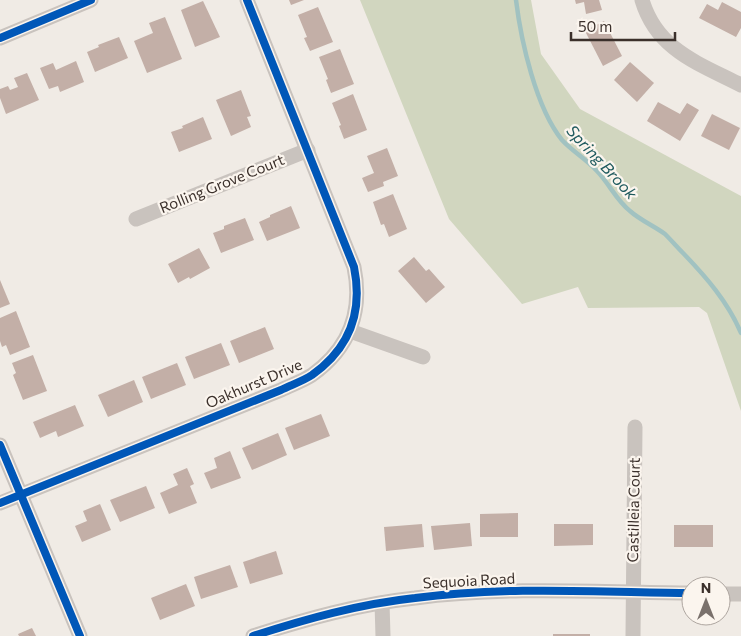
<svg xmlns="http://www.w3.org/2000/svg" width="741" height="636" font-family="Commissioner,sans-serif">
<rect width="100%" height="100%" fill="#f0ebe5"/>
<path fill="#d1d6bf" d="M 360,0 L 531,0 L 541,54 L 580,109 L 741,196 L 741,411 L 707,313 L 699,307 L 588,308 L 578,287 L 522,304 L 449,219 Z"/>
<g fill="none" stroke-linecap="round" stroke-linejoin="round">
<path stroke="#a1c2c1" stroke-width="4.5" d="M 516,0 C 521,41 536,108 562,140 C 572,151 586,159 596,170 C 609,183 616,200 630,211 C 640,220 654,226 665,234 C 671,240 677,247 683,253 C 706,277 728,302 741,333"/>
</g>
<g fill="#c3afa7">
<path d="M 289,0 L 304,0 L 291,5 Z"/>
<path d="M 575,0 L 599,0 L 602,10 L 586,14 L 584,2 L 576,4 Z"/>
<path d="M 203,1 L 220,37 L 195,47 L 181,10 Z"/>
<path d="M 722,2 L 741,12 L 741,28 L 736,37 L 699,18 L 707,4 L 718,10 Z"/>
<path d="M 318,7 L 333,42 L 310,51 L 304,38 L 307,37 L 298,15 Z"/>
<path d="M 165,17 L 182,59 L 147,73 L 134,41 L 153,33 L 149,23 Z"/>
<path d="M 604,21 L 622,56 L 603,66 L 585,31 Z"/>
<path d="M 119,37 L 128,58 L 95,72 L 87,52 L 99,47 L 98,45 Z"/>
<path d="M 340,49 L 354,84 L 331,93 L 326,80 L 328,79 L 319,57 Z"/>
<path d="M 76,61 L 84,82 L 60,92 L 58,86 L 49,89 L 40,68 L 53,63 L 56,70 Z"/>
<path d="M 630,62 L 654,83 L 637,102 L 614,80 Z"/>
<path d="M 27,73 L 39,100 L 6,114 L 0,98 L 0,89 L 8,86 L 10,90 L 18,87 L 14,78 Z"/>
<path d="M 241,90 L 251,116 L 247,117 L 251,127 L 231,136 L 216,100 Z"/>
<path d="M 353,94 L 367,130 L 344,139 L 339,126 L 341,125 L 332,103 Z"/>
<path d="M 658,102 L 680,114 L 687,103 L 699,110 L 680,141 L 647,121 Z"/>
<path d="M 712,114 L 740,128 L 729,150 L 701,136 Z"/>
<path d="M 203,117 L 212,139 L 179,152 L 171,132 L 183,128 L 182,126 Z"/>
<path d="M 387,148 L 398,176 L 383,182 L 384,186 L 368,192 L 362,178 L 374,173 L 367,156 Z"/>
<path d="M 393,194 L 407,229 L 389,237 L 384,224 L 381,225 L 373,202 Z"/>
<path d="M 291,206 L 300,228 L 267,241 L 259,222 L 270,217 L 270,215 Z"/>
<path d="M 245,218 L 254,240 L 221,253 L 213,233 L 224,229 L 224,226 Z"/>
<path d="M 199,248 L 210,268 L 190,279 L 189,277 L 178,283 L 168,264 Z"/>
<path d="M 414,257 L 426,271 L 429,269 L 445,287 L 426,303 L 398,271 Z"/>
<path d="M 0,280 L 10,304 L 0,308 Z"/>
<path d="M 16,311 L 30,347 L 10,355 L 6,345 L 2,347 L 0,341 L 0,318 Z"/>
<path d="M 265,327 L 274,349 L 239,363 L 230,341 Z"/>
<path d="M 221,343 L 230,365 L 194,379 L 185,357 Z"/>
<path d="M 33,355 L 47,391 L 23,400 L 13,375 L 16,373 L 12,363 Z"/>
<path d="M 177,363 L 186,385 L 151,399 L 142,377 Z"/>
<path d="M 134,380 L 143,402 L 108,417 L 98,395 Z"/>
<path d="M 75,405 L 84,426 L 58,437 L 56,431 L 40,438 L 33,422 Z"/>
<path d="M 321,414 L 330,436 L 294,450 L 285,428 Z"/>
<path d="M 278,433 L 287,455 L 252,470 L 242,448 Z"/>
<path d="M 230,451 L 241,478 L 211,489 L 204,473 L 217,468 L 214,458 Z"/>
<path d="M 187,468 L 194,484 L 190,486 L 197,503 L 169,514 L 160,493 L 178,485 L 173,474 Z"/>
<path d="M 146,486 L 155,508 L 120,522 L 110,500 Z"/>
<path d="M 100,504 L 111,530 L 82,542 L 75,526 L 87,521 L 83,511 Z"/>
<path d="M 518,513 L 518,537 L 480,537 L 480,514 Z"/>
<path d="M 470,523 L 472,546 L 434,550 L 431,526 Z"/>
<path d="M 422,524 L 424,547 L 386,551 L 384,527 Z"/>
<path d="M 554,524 L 593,524 L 593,545 L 554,546 Z"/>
<rect x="674" y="525" width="39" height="22"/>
<path d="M 276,551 L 283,574 L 250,584 L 243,562 Z"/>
<path d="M 230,565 L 238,587 L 201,599 L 194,577 Z"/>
<path d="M 186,584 L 195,606 L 160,620 L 151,598 Z"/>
<path d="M 32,628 L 36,636 L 19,636 L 18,634 Z"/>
<rect x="553" y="634" width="37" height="2"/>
</g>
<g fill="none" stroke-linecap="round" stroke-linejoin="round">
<g stroke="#c9c3be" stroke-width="15">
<path d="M 642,0 C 657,50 698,63 741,85"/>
<path d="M 0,38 L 91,0"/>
<path d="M 136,219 L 308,150"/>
<path d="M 350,331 L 423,357"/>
<path d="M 0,445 L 80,636"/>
<path d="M 0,503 L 281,390 C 291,385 303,381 312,375 C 350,348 363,311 354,267 L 247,0"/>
<path d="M 721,594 L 741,594"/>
<path d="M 382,603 L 383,636"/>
<path d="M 253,636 C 306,619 359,604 415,598 C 506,586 599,592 691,593"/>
<path d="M 633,636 L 635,427"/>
</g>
<defs>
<g id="cycleway">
<path d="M 0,38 L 91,0"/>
<path d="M 0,445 L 80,636"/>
<path d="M 0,503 L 281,390 C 291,385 303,381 312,375 C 350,348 363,311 354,267 L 247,0"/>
<path d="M 253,636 C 306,619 359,604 415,598 C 506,586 599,592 691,593"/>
</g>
</defs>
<use href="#cycleway" stroke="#fbf5ee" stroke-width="11"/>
<use href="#cycleway" stroke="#0057b8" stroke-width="8"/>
</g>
<g text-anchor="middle" stroke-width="4.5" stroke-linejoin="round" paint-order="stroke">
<g font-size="15" fill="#3b302b" stroke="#fbf5ee">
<text transform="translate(222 184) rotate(-22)" y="5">Rolling Grove Court</text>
<text transform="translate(254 384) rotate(-23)" y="5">Oakhurst Drive</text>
<text transform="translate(634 510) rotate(-89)" y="5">Castilleia Court</text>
<text transform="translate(469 581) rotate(-3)" y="5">Sequoia Road</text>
</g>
<g font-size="16" font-style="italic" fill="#1f5a5e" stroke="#fbf5ee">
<text transform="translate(602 162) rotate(47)" y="6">Spring Brook</text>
</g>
</g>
<g transform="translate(706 601)"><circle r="24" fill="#fbf5ee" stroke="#aea6a0"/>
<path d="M0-4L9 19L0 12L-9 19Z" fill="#7a716c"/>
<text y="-8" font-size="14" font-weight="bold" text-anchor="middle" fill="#3b302b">N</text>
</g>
<path d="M571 32v8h104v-8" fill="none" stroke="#3b302b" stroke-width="2.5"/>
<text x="578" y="32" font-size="15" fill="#3b302b" stroke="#fbf5ee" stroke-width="4" paint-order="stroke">50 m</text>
</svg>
